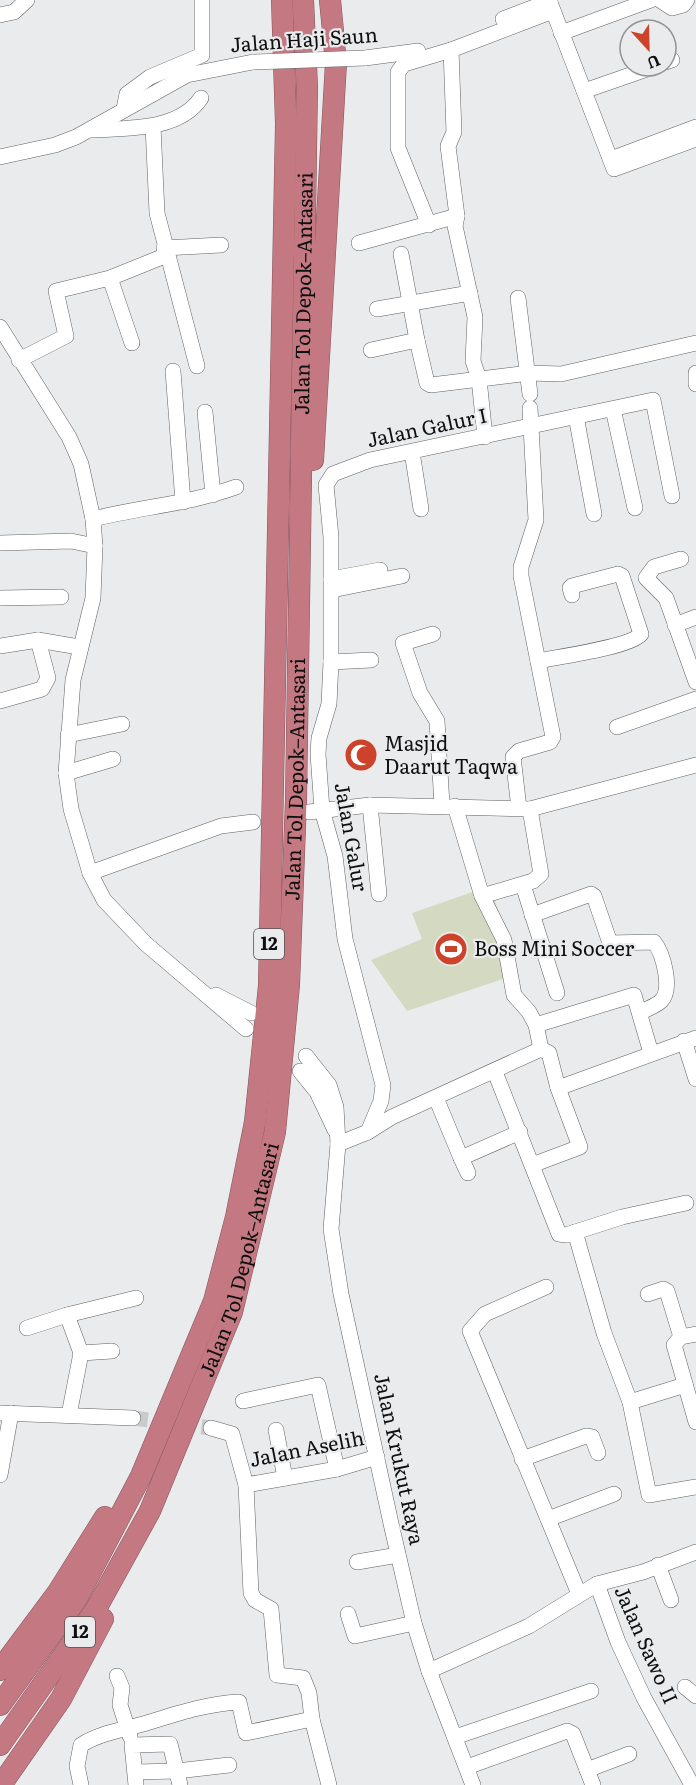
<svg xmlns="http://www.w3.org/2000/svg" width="696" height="1785" font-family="Literata,serif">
<rect width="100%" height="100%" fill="#eaebed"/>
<path fill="#d4dac2" d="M 490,886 L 500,916 L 509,977 L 407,1011 L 371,960 L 422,939 L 412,913 Z"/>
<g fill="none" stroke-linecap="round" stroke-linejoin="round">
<path stroke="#c9cacc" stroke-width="15" stroke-dasharray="15 8" stroke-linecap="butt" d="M 133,1418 L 211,1428"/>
<defs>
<g id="minor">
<path d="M 549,0 L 614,169 L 696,139"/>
<path d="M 660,0 L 672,8 L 683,5 L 687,0"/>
<path d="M 0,15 L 14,12 L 27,0"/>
<path d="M 503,19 L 550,1"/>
<path d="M 561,33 L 651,0"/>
<path d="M 451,50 L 454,132 L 448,146 L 457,216 L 455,226 L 475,317 L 473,361 L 479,379 L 485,437"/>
<path d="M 365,58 L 418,51"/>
<path d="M 666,62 L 672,60"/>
<path d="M 584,91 L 656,66"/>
<path d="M 124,109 L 127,94 L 150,77 L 202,55 L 202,0"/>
<path d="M 153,126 L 157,213 L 197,366"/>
<path d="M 91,130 C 127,128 179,131 201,98"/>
<path d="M 0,157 L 55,145 L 76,137 L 187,75 L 253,62"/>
<path d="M 611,159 L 696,127"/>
<path d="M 429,225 L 398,148 L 398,72 L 404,64 L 451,50 L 553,11"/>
<path d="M 359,243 L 457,216"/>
<path d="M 164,248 L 221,245"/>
<path d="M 110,278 L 132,343"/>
<path d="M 518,298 L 530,394"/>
<path d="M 377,309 L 470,293"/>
<path d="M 0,327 L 69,437 L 81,464 L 93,519 L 95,546 L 93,598 L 73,680 L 66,773 L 71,809 L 90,873 L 104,900 L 146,944 L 246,1029"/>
<path d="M 417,340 L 427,383 L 431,385 L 529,373 L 561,374 L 696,343"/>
<path d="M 371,350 L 417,340 L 401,254"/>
<path d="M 19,360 L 66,336 L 56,291 L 110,278 L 167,255"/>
<path d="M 173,371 L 183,502"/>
<path d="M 696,373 L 696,384"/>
<path d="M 613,409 L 635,508"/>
<path d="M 205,412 L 213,495"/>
<path d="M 576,416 L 594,514"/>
<path d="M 412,452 L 421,509"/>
<path d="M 93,519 C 141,507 189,504 236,487"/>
<path d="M 0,543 L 71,541 L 95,546"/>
<path d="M 681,559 L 654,567 L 646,578 L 666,598 L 696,682"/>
<path d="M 331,579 L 380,570"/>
<path d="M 332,590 L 402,576"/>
<path d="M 0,598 L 61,597"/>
<path d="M 675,625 L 696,617"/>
<path d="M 433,634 L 403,643 L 420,693 L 437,721 L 442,805"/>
<path d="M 0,646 L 38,640 L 79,647"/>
<path d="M 538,661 C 557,657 631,647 641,634 L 622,576 L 618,574 L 572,586 L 570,588 L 572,595"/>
<path d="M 331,662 L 371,660"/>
<path d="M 0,701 L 42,689 L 48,678 L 38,640"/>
<path d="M 617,727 L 696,699"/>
<path d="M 68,735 L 122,724"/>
<path d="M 66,773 L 113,759"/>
<path d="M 370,805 L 379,894"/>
<path d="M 455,806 L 482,896 L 504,940 L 514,995 L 529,1012 L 536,1025 L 541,1049"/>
<path d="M 519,808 L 513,757 L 519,751 L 550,742 L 553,737 L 521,576 L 521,567 L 536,520 L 530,408"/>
<path d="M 309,812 L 370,805 L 530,809 L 696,765"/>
<path d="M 90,873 L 221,826 L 253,822"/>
<path d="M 523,885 L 557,993"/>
<path d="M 482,896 L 533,881 L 541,874 L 530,809"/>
<path d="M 532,915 L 591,894 L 594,896 L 610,943 L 654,942 C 663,953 673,989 661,1001 C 656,1006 646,1009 640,1013"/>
<path d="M 216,995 L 251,1013"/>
<path d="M 536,1025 L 634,995 L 651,1053"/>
<path d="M 684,1041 L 696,1079"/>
<path d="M 306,1056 L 329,1085 L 336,1107 L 338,1144 L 331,1229 L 341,1294 L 392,1528 L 414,1623 L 429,1671 L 473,1785"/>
<path d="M 300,1071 L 317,1092 L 335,1130"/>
<path d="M 495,1072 L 559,1234 L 566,1235 L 622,1217 L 686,1203"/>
<path d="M 436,1098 L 461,1158 L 520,1132"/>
<path d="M 368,1132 L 381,1101 L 383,1085 L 345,939 L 335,856 L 322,810 L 318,754 L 319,738 L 329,704 L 331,662 L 331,537 L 326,485 L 333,474 L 370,460 L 653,400 L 672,496"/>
<path d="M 338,1144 L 368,1132 L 392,1117 L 541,1049 L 549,1053 L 558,1088 L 696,1038"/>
<path d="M 461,1158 L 468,1173"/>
<path d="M 532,1165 L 580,1147 L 558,1088"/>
<path d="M 575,1232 L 604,1333 L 630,1402 L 649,1495 L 696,1487"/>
<path d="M 546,1287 L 485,1314 L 470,1331 L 579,1594"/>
<path d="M 648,1294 L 663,1289 L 667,1291 L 681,1337"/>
<path d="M 67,1315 L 136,1298"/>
<path d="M 27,1328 L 67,1315 L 81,1353"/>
<path d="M 696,1334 L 681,1337 L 674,1345 L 696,1422"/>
<path d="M 243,1401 L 318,1385 L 337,1469"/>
<path d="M 630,1402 L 685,1385"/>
<path d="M 0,1413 L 133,1418"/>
<path d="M 69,1415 L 81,1353 L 112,1351"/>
<path d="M 211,1428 L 232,1434 L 246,1485 L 337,1469 L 377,1457"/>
<path d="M 276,1430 L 285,1478"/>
<path d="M 522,1459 L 586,1436 L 592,1437 L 598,1453"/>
<path d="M 0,1475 L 11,1413"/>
<path d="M 246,1485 L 251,1593 L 255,1600 L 271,1609 L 277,1675 L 303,1678 L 309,1693 L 312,1719 L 329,1785"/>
<path d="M 548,1519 L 614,1494"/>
<path d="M 357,1562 L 398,1555"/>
<path d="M 658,1565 L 671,1600"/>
<path d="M 597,1584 L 618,1642 L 644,1698 L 692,1785"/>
<path d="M 348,1614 L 355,1636 L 414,1623"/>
<path d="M 429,1671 L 529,1626 L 597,1584 L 643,1572 L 696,1552"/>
<path d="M 117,1676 L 122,1688 L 120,1705 L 130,1736"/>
<path d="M 685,1687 L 696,1696"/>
<path d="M 455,1737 L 591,1691"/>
<path d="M 467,1767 L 567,1731 L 573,1734 L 593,1785"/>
<path d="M 587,1770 L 629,1754"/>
<path d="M 136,1772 L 177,1771 L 229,1765"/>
<path d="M 81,1785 L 77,1766 L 81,1745 C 100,1733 122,1730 143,1724 C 176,1714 204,1704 239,1702 L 246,1733 L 312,1719"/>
<path d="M 136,1785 L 132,1745 L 170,1744 L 180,1785"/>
</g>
<g id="highway">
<path d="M 313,460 L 336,63 L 330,0"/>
<path d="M 0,1670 L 58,1592 L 105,1517"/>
<path d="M 0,1705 L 76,1600 L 141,1476 L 214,1301 L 236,1217 L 255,1122 L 269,986 L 286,124 L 282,0"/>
<path id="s1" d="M 0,1745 L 96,1609 L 150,1511 L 232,1312 L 275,1132 L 289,985 L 296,800 L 307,87 L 303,0"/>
<path d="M 1,1785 L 61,1699 L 103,1619"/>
</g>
</defs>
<use href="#minor" stroke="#606163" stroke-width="16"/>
<use href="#highway" stroke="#84545a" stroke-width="22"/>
<use href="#minor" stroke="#fff" stroke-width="15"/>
<use href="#highway" stroke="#c47982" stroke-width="21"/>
<defs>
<path id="minor-bridge" d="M 253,62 L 365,58"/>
</defs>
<use href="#minor-bridge" stroke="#606163" stroke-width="16" stroke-linecap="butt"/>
<use href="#minor-bridge" stroke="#fff" stroke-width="15"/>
</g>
<defs>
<symbol id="mosque-disc" viewBox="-11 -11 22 22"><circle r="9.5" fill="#cd422b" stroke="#eaebed"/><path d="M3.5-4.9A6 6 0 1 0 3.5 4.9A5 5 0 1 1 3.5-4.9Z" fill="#fff"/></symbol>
<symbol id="stadium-disc" viewBox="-11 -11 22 22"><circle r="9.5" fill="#cd422b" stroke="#eaebed"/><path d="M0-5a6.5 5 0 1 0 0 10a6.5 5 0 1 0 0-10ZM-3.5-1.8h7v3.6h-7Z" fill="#fff"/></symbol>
</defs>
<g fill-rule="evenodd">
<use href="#mosque-disc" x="342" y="736" width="38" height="38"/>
<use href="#stadium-disc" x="432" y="930" width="38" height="38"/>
</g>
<g text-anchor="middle" stroke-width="4.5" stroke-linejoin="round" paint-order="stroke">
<g fill="#eaebed" stroke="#505152" stroke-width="1.5">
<rect x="254" y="929" width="30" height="30" rx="4.5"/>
<rect x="65" y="1617" width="30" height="30" rx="4.5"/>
</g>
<g font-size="18" font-weight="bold" fill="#0e0f0f">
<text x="269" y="950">12</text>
<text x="80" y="1638">12</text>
</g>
<g font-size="20" fill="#0e0f0f" stroke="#eaebed">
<text transform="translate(304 40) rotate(-4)" y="7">Jalan Haji Saun</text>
<text dy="7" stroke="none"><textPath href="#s1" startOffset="1518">Jalan Tol Depok–Antasari</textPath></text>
<text transform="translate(427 428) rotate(-12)" y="7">Jalan Galur I</text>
<text dy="7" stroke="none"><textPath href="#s1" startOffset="1032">Jalan Tol Depok–Antasari</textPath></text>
<text transform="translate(351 837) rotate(80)" y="7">Jalan Galur</text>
<text dy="7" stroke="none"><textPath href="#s1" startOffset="546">Jalan Tol Depok–Antasari</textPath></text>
<text transform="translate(307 1449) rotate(-11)" y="7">Jalan Aselih</text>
<text transform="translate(399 1459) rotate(78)" y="7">Jalan Krukut Raya</text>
<text transform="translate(646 1645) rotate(66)" y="7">Jalan Sawo II</text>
</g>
<g font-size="20" fill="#0e0f0f" stroke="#eaebed" text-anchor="start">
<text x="384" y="751">Masjid<tspan x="384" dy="23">Daarut Taqwa</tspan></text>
<text x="474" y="956">Boss Mini Soccer</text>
</g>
</g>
<g transform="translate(648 48) rotate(158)"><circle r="28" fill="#eaebed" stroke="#929394" stroke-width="1.5"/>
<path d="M0-4.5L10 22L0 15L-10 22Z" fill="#cd422b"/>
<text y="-9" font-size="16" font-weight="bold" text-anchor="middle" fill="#0e0f0f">U</text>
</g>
</svg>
